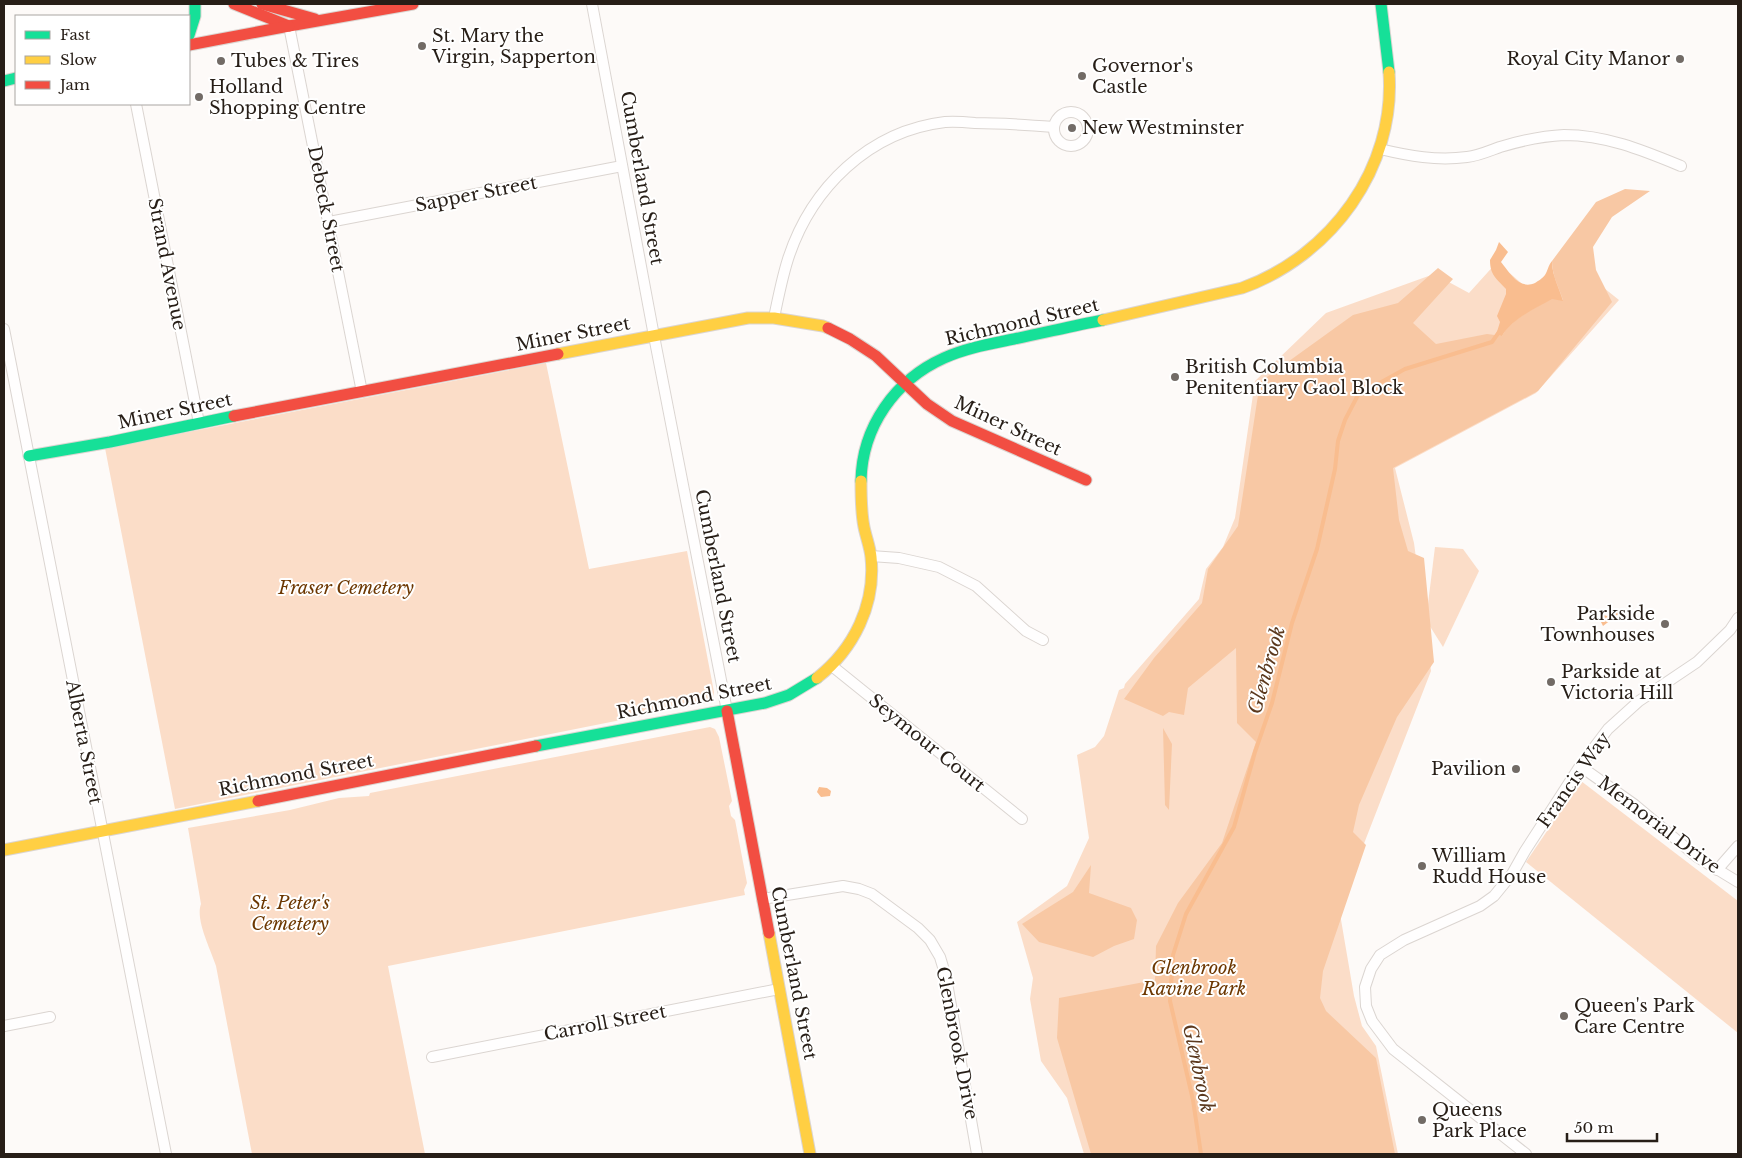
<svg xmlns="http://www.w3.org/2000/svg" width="1742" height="1158" font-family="'Libre Baskerville',serif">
<rect width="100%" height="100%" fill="#fdfaf8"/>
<g fill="#fbddc8">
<path d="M 1569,260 L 1619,300 L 1536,393 L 1395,468 L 1414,543 L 1431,671 L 1339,908 L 1354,996 L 1362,1026 L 1376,1046 L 1398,1154 L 1084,1154 L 1067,1098 L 1041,1061 L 1030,999 L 1033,978 L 1017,922 L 1067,886 L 1089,838 L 1077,755 L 1095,747 L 1104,736 L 1119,690 L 1124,688 L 1125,684 L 1199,599 L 1206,569 L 1223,547 L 1235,518 L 1255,381 L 1326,313 L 1434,274 L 1469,293 L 1497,262 L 1536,296 Z"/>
<path d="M 546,363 L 589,569 L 687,551 L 714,692 L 713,698 L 706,703 L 175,809 L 105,448 Z"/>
<path d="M 1435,547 L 1463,549 L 1479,571 L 1443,647 L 1426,620 Z"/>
<path d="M 710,727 L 715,729 L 719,737 L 732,801 L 729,806 L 731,816 L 735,820 L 747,883 L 744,890 L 745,895 L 388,966 L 425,1154 L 252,1154 L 216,966 C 211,950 195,920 201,904 L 188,828 L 290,810 L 339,798 L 369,796 L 370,793 Z"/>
<path d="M 1581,781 L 1738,901 L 1738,1033 L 1526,862 Z"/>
</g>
<g fill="#f8c8a4">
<path d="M 1625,189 L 1650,191 L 1612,217 L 1593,247 L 1596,270 L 1612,302 L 1538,391 L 1393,468 L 1399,520 L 1408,551 L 1424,558 L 1434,662 L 1397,717 L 1359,805 L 1353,832 L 1366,845 L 1323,971 L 1320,998 L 1326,1011 L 1376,1058 L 1395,1154 L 1091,1154 L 1057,1038 L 1059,998 L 1155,980 L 1156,946 L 1178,903 L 1222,843 L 1256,742 L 1237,723 L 1236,648 L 1188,688 L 1184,715 L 1169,712 L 1163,716 L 1124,699 L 1154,658 L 1202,603 L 1208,569 L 1238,526 L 1260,382 L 1353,315 L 1398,303 L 1438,268 L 1453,279 L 1413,323 L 1436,344 L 1487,334 L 1502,336 C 1511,318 1535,309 1552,298 L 1563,300 C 1559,287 1552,276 1552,261 L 1596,202 Z"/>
<path d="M 1163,728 L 1172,744 L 1169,810 L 1165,805 Z"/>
<path d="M 1091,865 L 1089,893 L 1131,908 L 1137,920 L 1134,939 L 1114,946 L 1093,957 L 1039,942 L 1022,924 L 1073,892 Z"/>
</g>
<g fill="#f9bd8f">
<path d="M 1499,242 L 1508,252 L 1501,262 C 1510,273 1519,290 1535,283 C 1538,281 1543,278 1545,275 C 1548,270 1548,266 1552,261 C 1552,276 1559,287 1563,301 L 1552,299 C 1535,309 1511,319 1502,336 L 1496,335 L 1500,322 L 1497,316 L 1506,294 L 1506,289 C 1496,278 1490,275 1490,260 L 1496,250 Z"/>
<path d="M 1616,608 L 1620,613 L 1603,626 L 1599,618 L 1604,615 L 1607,616 Z"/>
<path d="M 819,787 L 827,788 L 831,791 L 830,796 L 821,797 L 817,792 Z"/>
</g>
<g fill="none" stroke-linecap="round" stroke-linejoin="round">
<path stroke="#f9bd8f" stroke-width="4" d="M 1201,1154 L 1193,1100 L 1170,1001 L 1173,955 L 1186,914 L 1234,827 L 1255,752 L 1272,703 L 1292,623 L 1317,549 L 1335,469 L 1338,441 L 1345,420 L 1358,395 L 1405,369 L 1492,342 L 1499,332"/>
<defs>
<g id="street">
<path d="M 592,4 L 654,336 L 727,711"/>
<path d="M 289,26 L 362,392"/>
<path d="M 136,104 L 199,423"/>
<circle cx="1071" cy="129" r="17"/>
<path d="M 1380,149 C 1409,156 1437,161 1467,157 C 1478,156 1489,151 1500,147 C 1520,141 1542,136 1564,135 C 1606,135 1642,150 1681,166"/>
<path d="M 329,222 L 622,166"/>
<path d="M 774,318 C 778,298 782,278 788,259 C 811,188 869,131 945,122 C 954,121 965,122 975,123 C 1002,123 1028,125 1054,127"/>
<path d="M 4,329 L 166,1154"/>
<path d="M 871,556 L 899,558 L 939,567 L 976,586 L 1026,631 L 1043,640"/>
<path d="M 832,666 L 1022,819"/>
<path d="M 1580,766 L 1635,805 L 1697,857 L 1738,882"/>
<path d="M 1717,870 L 1738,846"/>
<path d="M 762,899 L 843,886 L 859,889 L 872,894 L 918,928 L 930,940 L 940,957 L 946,977 L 977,1154"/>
<path d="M 4,1026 L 50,1017"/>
<path d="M 432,1057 L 779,989"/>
<path d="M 1526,1154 L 1393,1049 L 1372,1021 L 1366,1006 L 1365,987 L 1371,969 L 1380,955 L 1404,940 L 1480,906 L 1494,896 L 1512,874 L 1525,851 L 1580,766 L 1608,729 L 1639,701 L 1697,662 L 1730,630 L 1738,618"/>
</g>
<g id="fast">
<path d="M 1381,4 L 1389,72"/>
<path d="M 189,35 L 195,16 L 195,4"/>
<path d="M 4,81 L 16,78"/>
<path d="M 29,456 L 110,442 L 234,416"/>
<path d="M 861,481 C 862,427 895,380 944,358 C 966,348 990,344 1014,339 C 1043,333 1073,326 1103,320"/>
<path d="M 536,746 L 765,703 L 789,695 L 817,678"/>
</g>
<g id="slow">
<path d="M 1103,320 L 1242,288 C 1331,256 1396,168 1389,72"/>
<path d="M 558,354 L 748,318 L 774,318 L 823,326 L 828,328"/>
<path d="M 817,678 C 854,649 876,604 871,557 C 870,547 866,537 864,527 C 861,512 861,496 861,481"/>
<path d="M 4,850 L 258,801"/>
<path d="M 769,933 L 810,1154"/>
</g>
<g id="jam">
<path d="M 234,4 L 289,26 L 413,4"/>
<path d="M 262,4 L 315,19"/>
<path d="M 189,45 L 289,26"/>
<path d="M 828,328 L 850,339 L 876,356 L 927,404 L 952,421 L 1086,480"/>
<path d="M 234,416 L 558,354"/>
<path d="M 727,711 L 769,933"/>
<path d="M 258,801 L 536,746"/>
</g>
</defs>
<use href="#street" stroke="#dbd5d1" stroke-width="12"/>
<use href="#fast" stroke="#dbd5d1" stroke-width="13"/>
<use href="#slow" stroke="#dbd5d1" stroke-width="13"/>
<use href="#jam" stroke="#dbd5d1" stroke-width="13"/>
<use href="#street" stroke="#fffefe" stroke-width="10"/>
<use href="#fast" stroke="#16e098" stroke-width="11"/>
<use href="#slow" stroke="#ffcf43" stroke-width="11"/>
<use href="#jam" stroke="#f24e42" stroke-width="11"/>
</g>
<g fill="#726b66" stroke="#fff" stroke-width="2">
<circle cx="422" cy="46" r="5"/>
<circle cx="1680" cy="59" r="5"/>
<circle cx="221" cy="61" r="5"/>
<circle cx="1082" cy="76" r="5"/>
<circle cx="199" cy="97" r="5"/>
<circle cx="1072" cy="128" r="5"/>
<circle cx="1175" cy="377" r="5"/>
<circle cx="1665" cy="624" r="5"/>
<circle cx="1551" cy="682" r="5"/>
<circle cx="1516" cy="769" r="5"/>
<circle cx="1422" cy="866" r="5"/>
<circle cx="1564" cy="1016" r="5"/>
<circle cx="1422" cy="1120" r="5"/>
</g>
<g text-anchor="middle" stroke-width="4" stroke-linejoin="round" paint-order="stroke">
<g font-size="18" fill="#271e17" stroke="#fff" text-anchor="start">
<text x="432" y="42">St. Mary the<tspan x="432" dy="21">Virgin, Sapperton</tspan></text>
<text x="1670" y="65" text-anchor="end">Royal City Manor</text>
<text x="231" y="67">Tubes &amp; Tires</text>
<text x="1092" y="72">Governor's<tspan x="1092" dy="21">Castle</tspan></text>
<text x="209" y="93">Holland<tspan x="209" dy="21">Shopping Centre</tspan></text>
<text x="1082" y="134">New Westminster</text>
<text x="1185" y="373">British Columbia<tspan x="1185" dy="21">Penitentiary Gaol Block</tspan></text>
<text x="1655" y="620" text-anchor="end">Parkside<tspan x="1655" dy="21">Townhouses</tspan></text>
<text x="1561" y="678">Parkside at<tspan x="1561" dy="21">Victoria Hill</tspan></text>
<text x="1506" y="775" text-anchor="end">Pavilion</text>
<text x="1432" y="862">William<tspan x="1432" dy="21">Rudd House</tspan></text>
<text x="1574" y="1012">Queen's Park<tspan x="1574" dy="21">Care Centre</tspan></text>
<text x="1432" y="1116">Queens<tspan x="1432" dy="21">Park Place</tspan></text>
</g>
<g font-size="18" fill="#271e17" stroke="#fff">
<text transform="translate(642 178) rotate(80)" y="6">Cumberland Street</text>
<text transform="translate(476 194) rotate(-11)" y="6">Sapper Street</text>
<text transform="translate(326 209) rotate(79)" y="6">Debeck Street</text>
<text transform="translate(167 264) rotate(79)" y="6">Strand Avenue</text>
<text transform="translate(1022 322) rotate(-13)" y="6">Richmond Street</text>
<text transform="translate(573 334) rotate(-11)" y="6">Miner Street</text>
<text transform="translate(175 411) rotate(-12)" y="6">Miner Street</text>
<text transform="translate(1008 426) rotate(25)" y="6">Miner Street</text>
<text transform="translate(718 576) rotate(79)" y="6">Cumberland Street</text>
<text transform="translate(694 698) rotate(-11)" y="6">Richmond Street</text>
<text transform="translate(84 742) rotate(79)" y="6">Alberta Street</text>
<text transform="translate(927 743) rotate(39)" y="6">Seymour Court</text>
<text transform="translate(296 775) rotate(-11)" y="6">Richmond Street</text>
<text transform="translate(1574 780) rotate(-55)" y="6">Francis Way</text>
<text transform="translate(1659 825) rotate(37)" y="6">Memorial Drive</text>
<text transform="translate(794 973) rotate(79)" y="6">Cumberland Street</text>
<text transform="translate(605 1023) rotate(-11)" y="6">Carroll Street</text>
<text transform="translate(957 1043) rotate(79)" y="6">Glenbrook Drive</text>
</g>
<g font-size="18" font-style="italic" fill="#6c3701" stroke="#fff">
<text x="346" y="594">Fraser Cemetery</text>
<text x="290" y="909">St. Peter's<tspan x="290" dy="21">Cemetery</tspan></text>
<text x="1194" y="974">Glenbrook<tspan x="1194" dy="21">Ravine Park</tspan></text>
</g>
<g font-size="19" font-style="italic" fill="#5c391e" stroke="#fff">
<text transform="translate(1266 670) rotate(-74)" y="7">Glenbrook</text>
<text transform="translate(1199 1068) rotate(78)" y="7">Glenbrook</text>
</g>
</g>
<rect width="1742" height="1158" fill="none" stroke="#271e17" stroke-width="10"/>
<rect x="15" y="15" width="175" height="90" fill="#ffffff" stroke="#a9a5a2"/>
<rect x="25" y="31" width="25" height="8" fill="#16e098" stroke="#a9a5a2"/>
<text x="60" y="40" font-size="15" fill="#271e17">Fast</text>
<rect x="25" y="56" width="25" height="8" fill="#ffcf43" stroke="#a9a5a2"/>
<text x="60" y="65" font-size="15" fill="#271e17">Slow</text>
<rect x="25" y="81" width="25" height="8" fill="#f24e42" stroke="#a9a5a2"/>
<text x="60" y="90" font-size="15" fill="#271e17">Jam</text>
<path d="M1567 1133v8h90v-8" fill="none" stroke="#271e17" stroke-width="2.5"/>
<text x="1574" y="1133" font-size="15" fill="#271e17" stroke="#ffffff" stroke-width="4" paint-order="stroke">50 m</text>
</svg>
